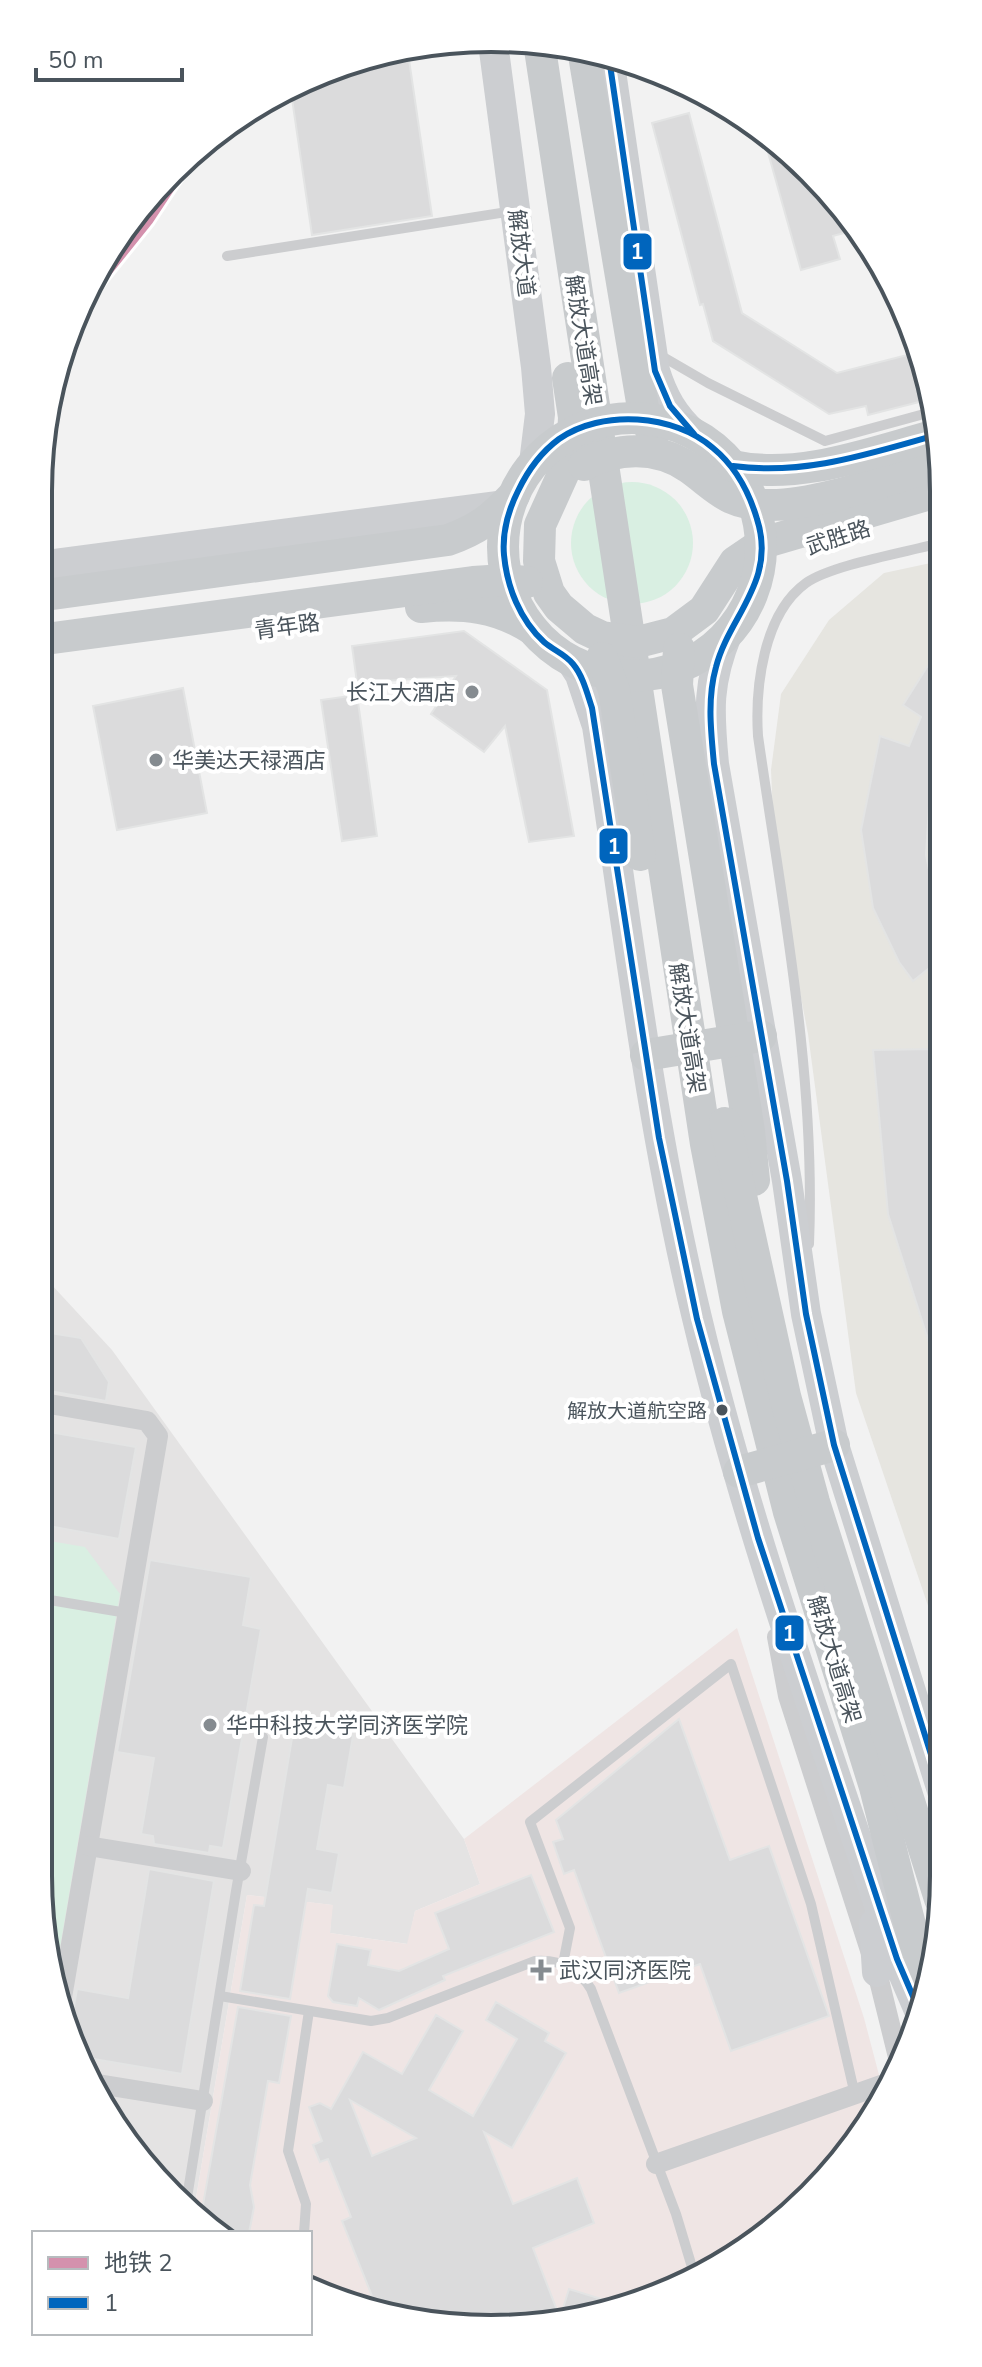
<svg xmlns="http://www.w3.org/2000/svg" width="982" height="2367" font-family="'Nunito Sans','Noto Sans SC',sans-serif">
<rect width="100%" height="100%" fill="#f2f2f2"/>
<path fill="#e6e5e0" d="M 940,561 L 943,1650 L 856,1393 L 808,1034 L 775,862 L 771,770 L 781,694 L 829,620 L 884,573 Z"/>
<path fill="#e4e3e3" d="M 38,1270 L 112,1350 L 464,1839 L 480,1884 L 415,1911 L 408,1944 L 330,1933 L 332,1905 L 247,1895 L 194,2210 L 150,2174 L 62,2022 L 38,1876 Z"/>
<path fill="#efe5e4" d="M 737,1628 L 864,2018 L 883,2090 L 850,2152 L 718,2268 L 580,2320 L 431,2325 L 310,2284 L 310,2233 L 222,2233 L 194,2210 L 247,1895 L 333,1905 L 330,1933 L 407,1944 L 415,1911 L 480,1884 L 464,1839 Z"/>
<g fill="#d9efe2">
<circle cx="632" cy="543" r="61"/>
<path d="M 38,1539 L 85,1547 L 120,1594 L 55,1977 L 38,1876 Z"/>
</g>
<g fill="#dbdbdc" stroke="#e3e4e4" stroke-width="2" fill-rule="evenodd">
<path d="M 408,53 L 432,216 L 312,235 L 290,85 Z"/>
<path d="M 689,113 L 742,313 L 837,373 L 919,352 L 931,399 L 868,415 L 866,406 L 829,414 L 713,341 L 703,304 L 700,305 L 652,123 Z"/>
<path d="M 762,131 L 818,180 L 823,199 L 834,196 L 855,230 L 833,236 L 840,259 L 801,270 Z"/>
<path d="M 464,631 L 547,690 L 574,836 L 529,842 L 505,726 L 484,752 L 431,714 L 456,676 L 357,683 L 352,646 Z"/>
<path d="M 941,654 L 941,761 L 929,806 L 926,855 L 934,895 L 941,907 L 942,982 L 928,969 L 913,981 L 899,962 L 873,908 L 861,830 L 880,736 L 909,746 L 921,717 L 903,705 L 927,667 Z"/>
<path d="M 183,688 L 207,813 L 117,830 L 93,706 Z"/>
<path d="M 357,695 L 377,836 L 342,841 L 321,700 Z"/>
<path d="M 933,1049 L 934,1073 L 942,1073 L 943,1373 L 939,1374 L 888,1214 L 873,1050 Z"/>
<path d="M 38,1331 L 81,1338 L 109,1382 L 106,1401 L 38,1389 Z"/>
<path d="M 38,1430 L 136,1447 L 119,1539 L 38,1524 Z"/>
<path d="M 150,1560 L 251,1577 L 243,1625 L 261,1629 L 223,1848 L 210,1846 L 209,1853 L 154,1844 L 153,1836 L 141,1834 L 154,1758 L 117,1752 Z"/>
<path d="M 679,1719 L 730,1860 L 769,1846 L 829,2016 L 731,2051 L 700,1964 L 619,1993 L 574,1870 L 564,1874 L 553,1842 L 563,1839 L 556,1820 Z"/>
<path d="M 294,1726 L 353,1736 L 344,1788 L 328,1785 L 317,1849 L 339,1853 L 332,1893 L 308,1889 L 290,1999 L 240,1991 L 254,1905 L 264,1906 Z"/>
<path d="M 149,1869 L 214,1881 L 182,2074 L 82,2057 L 69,2034 L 77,1989 L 128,1998 Z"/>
<path d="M 531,1875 L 554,1932 L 443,1976 L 445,1980 L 379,2010 L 359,1998 L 357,2006 L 333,2002 L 328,1996 L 337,1944 L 371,1950 L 368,1965 L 399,1971 L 449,1949 L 435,1913 Z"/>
<path d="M 496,2002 L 549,2033 L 545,2041 L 566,2053 L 512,2148 L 484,2132 L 513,2204 L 577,2178 L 594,2223 L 533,2248 L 560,2318 L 569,2289 L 621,2305 L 580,2320 L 431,2325 L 376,2306 L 342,2221 L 351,2217 L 328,2159 L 320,2162 L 313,2145 L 322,2141 L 309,2107 L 320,2103 L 331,2109 L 363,2052 L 402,2074 L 436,2015 L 463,2031 L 429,2090 L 473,2116 L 517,2039 L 486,2020 ZM 350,2100 L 416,2138 L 372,2156 Z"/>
<path d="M 238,2007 L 291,2016 L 279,2083 L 268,2081 L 250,2185 L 254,2207 L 249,2233 L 222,2233 L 201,2216 Z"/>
</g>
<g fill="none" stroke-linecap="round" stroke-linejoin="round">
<g stroke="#cccdcf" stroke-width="10">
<path d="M 227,256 L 513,211"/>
<path d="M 658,354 L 708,383 L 825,441 L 935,411"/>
<path d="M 809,1244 C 816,1074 782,903 758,736 C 755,688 763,614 806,583 C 831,565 907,552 940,543"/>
<path d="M 38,1598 L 127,1613"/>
<path d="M 563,1964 L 570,1928 L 530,1822 L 731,1664 L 811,1904 L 855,2095"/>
<path d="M 220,1996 L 371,2021 L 388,2018 L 535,1961 C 560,1959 578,1968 591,1989 L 676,2214 L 695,2277"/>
<path d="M 186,2204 L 236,1891 L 263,1737"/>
<path d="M 304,2233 L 306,2204 L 288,2151 L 309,2011"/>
</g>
<g stroke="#cccdcf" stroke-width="20">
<path d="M 38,1402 L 147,1421 L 158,1436 L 60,2009"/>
<path d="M 777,1637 L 788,1696 L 877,1972 L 899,2061"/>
<path d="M 88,1846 L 241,1871"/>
<path d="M 98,2084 L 203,2101"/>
<path d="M 656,2164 L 887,2083"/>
</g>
<g stroke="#ccced1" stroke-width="30">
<path d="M 493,43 L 536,367 L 540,414 L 534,463"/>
<path d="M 609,58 L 655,371 C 663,397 674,416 694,434"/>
<path d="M 38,566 L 504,505"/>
<path d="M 728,632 C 707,683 709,711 714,764 L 787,1181 L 806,1314 L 834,1445 L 944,1797"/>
<path d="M 571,661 L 580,675 L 597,726 C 627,924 650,1124 697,1318 C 749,1536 827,1747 897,1959 L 921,2015"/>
<path d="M 874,1924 L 877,1972"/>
</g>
<g stroke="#c8cbcd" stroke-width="32">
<path d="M 540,49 L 706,1144 L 738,1311 L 789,1512 L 875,1787 L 926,1988"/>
<path d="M 584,55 L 644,414 L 653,435"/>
<path d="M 568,378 L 574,417 L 573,438 L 564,472 L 540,525 L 539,561 L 549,593 L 559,607 L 585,629 L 602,637 L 638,642 L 673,633 L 704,610 L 735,562 L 763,543 L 940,491"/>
<circle cx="632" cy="547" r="129"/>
<path d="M 584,465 C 617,447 656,446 688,467 C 719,489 726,504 768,505 C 817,506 892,478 940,464"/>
<path d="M 733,466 C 800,481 875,451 940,434"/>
<path d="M 38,596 L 448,540 C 479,529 492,518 514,495"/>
<path d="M 421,607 C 463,603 497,606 532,629"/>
<path d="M 38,640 L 473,582 L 505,580 L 527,582"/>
<path d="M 679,649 L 677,685 L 749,1131 L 754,1180"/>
<path d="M 602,658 L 614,690 L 640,855"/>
<path d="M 646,1055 L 761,1036"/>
<path d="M 725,1123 L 785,1396 L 814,1502 L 940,1899"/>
<path d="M 739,1472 L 834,1445"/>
</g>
<defs>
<g id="bus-1">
<path d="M 609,58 L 655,371 L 670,406 L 694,434"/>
<path d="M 733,466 C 805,476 871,453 940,434"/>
<path d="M 921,2015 L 897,1959 L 758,1538 L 697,1319 L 659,1138 L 592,708 C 587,693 583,676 573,664 C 565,654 553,650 544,642 C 520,620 507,587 504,555 C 502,532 508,511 518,491 C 528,470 540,453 559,439 C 602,409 674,414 713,448 C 735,466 749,492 757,519 C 777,581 729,616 716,667 C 707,699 711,732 714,764 L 787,1181 L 806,1314 L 834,1445 L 944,1796"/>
</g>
</defs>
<use href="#bus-1" stroke="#fff" stroke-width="12"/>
<use href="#bus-1" stroke="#0065bd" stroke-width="6"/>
<defs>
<path id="metro-1" d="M 96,287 L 149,221 L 186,165"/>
</defs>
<use href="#metro-1" stroke="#fff" stroke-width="14"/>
<use href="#metro-1" stroke="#d491ad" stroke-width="8"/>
</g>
<g fill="#858b90" stroke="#fff" stroke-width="3">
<circle cx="472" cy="692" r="8"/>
<circle cx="156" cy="760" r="8"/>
<circle cx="210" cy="1725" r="8"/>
<path d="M537 1958h8v8h8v8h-8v8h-8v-8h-8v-8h8z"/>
</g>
<circle fill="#4a545c" stroke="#fff" stroke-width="3" cx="722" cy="1410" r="7"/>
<g text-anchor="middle" stroke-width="8" stroke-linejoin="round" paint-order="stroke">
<g font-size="20" fill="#4a545c" stroke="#fff" text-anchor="end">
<text x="707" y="1418">解放大道航空路</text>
</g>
<g font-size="22" fill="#4a545c" stroke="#fff">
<text transform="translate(522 253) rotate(83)" y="8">解放大道</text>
<text transform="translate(584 340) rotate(81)" y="8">解放大道高架</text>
<text transform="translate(838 537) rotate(-18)" y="8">武胜路</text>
<text transform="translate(287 626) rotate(-8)" y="8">青年路</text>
<text transform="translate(688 1028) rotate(81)" y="8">解放大道高架</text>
<text transform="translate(835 1659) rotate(73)" y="8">解放大道高架</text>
</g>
<g font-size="22" fill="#4a545c" stroke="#fff" text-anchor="start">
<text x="456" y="700" text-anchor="end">长江大酒店</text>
<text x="172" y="768">华美达天禄酒店</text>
<text x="226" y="1733">华中科技大学同济医学院</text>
<text x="559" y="1978">武汉同济医院</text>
</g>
</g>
<path d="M0 0H982V2367H0ZM491 52H491A439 439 0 0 1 930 491V1876A439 439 0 0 1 491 2315H491A439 439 0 0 1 52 1876V491A439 439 0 0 1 491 52Z" fill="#fff" fill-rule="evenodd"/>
<path fill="none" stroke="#4a545c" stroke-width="4" d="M491 52H491A439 439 0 0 1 930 491V1876A439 439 0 0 1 491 2315H491A439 439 0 0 1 52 1876V491A439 439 0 0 1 491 52Z"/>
<g stroke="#fff" stroke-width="3">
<rect x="622" y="232" width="31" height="39" rx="8" fill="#0065bd"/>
<rect x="598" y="827" width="31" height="38" rx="8" fill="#0065bd"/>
<rect x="774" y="1614" width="31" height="38" rx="8" fill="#0065bd"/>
</g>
<g font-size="22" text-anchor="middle" font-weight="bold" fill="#fff">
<text x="637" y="259">1</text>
<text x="614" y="854">1</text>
<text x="789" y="1641">1</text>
</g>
<rect x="32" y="2231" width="280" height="104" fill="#ffffff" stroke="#b7bbbe" stroke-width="2"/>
<rect x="48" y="2257" width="40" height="12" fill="#d491ad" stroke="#b7bbbe" stroke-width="2"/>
<text x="104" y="2271" font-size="24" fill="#4a545c">地铁 2</text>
<rect x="48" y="2297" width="40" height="12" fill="#0065bd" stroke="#b7bbbe" stroke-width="2"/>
<text x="104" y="2311" font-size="24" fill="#4a545c">1</text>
<path d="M36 68v12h146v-12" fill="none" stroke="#4a545c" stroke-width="4"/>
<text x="48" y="68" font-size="24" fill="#4a545c" stroke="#ffffff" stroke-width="6" paint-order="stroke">50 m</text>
</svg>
